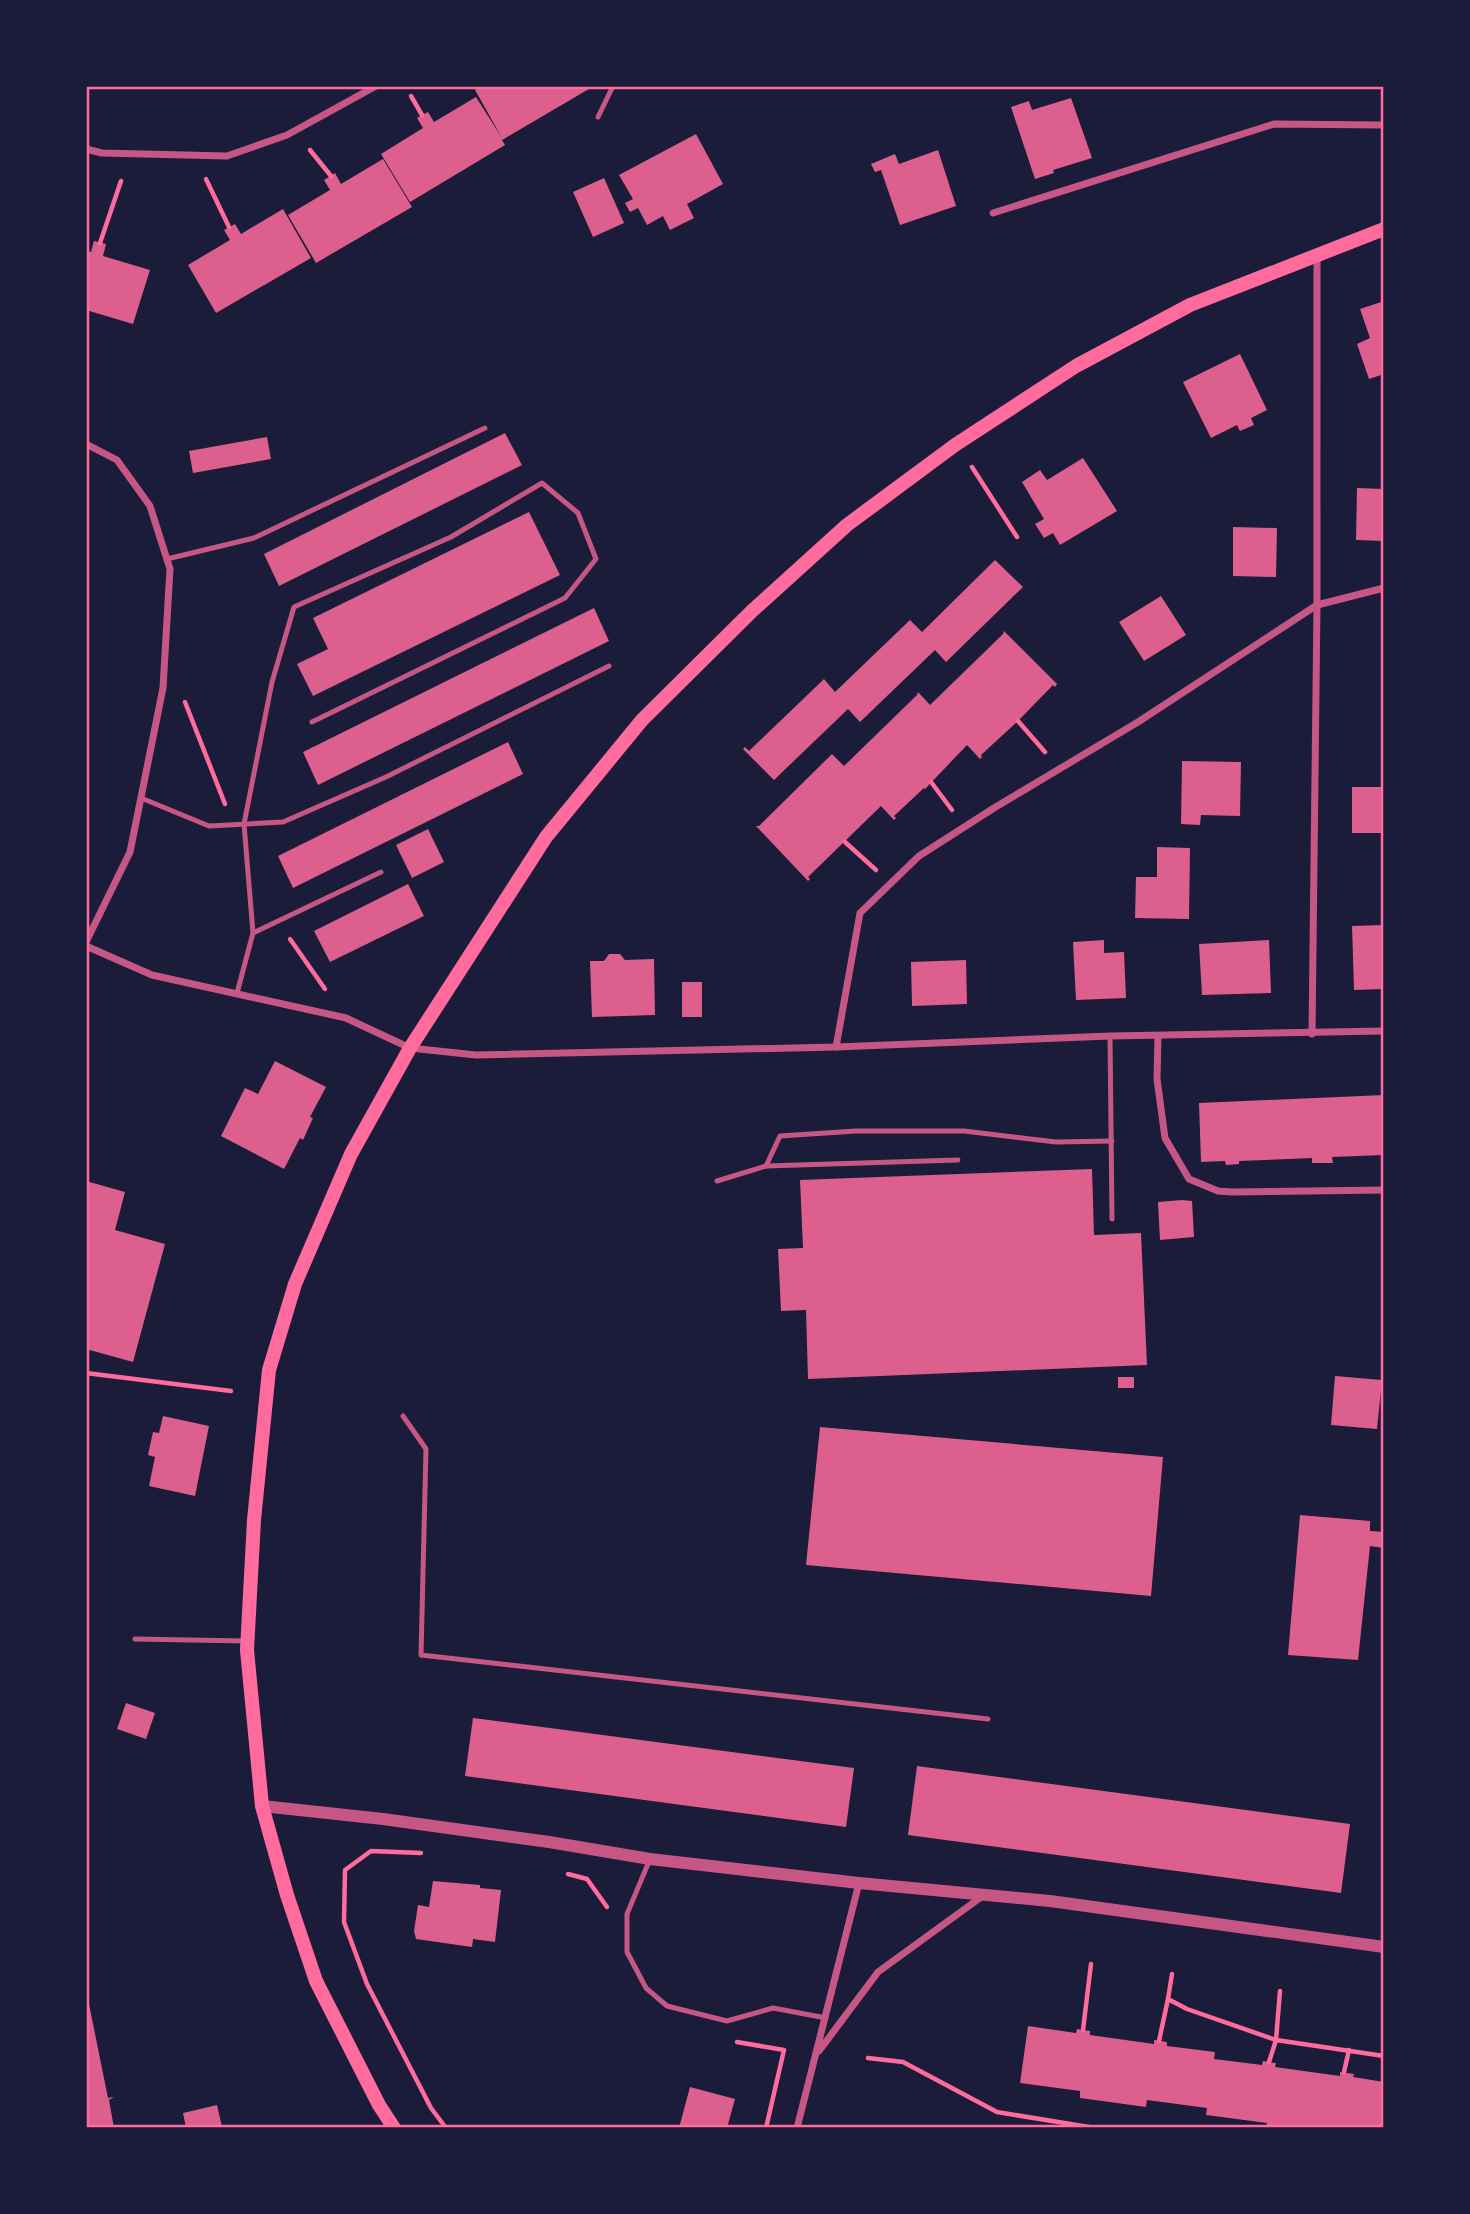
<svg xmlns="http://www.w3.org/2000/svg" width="1470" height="2214" font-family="'DejaVu Sans',sans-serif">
<rect width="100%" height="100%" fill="#1b1b3a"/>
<g fill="#dd5f8e">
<path d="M 482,86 L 594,86 L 502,140 L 505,145 L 410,202 L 381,154 L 423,128 L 417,118 L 422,115 L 428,112 L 434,122 L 476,97 L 502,138 L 475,90 Z"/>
<path d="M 1071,98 L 1092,158 L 1053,170 L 1054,173 L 1035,179 L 1011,107 L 1029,101 L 1032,110 Z"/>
<path d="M 696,134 L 723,184 L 687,204 L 694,218 L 670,230 L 663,216 L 647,225 L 638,208 L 630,212 L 625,203 L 633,199 L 619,175 Z"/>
<path d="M 938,150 L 956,206 L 900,225 L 881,170 L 875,172 L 871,164 L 895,154 L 899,164 Z"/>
<path d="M 383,159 L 412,207 L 316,263 L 288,215 L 330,190 L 324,180 L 335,173 L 341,184 Z"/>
<path d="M 604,178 L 624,223 L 593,237 L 573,192 Z"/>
<path d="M 283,209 L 311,258 L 216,313 L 188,265 L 230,240 L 224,230 L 235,224 L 241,234 Z"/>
<path d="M 94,241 L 106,244 L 103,256 L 150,270 L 133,324 L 86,310 L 86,251 L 91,252 Z"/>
<path d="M 1384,301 L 1384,374 L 1369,379 L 1357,344 L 1370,338 L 1360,309 Z"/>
<path d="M 1240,354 L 1267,410 L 1251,418 L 1254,425 L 1240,431 L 1237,425 L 1211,438 L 1183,382 Z"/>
<path d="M 505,433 L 522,465 L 279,586 L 264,554 Z"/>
<path d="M 267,437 L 271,459 L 193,473 L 189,451 Z"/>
<path d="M 1083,458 L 1117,511 L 1060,545 L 1053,533 L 1044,538 L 1035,524 L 1044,519 L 1022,482 L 1040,470 L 1047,480 Z"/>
<path d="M 1357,488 L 1384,489 L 1384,541 L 1356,540 Z"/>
<path d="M 529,512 L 560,575 L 313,696 L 297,664 L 328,649 L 313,618 Z"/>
<path d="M 1233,527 L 1277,528 L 1276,577 L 1233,576 Z"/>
<path d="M 995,560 L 1023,587 L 946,662 L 935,650 L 860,722 L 848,709 L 774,780 L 743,749 L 745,747 L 749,751 L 824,679 L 835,692 L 910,620 L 922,632 Z"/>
<path d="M 1161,596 L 1186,635 L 1144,661 L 1119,622 Z"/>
<path d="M 594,608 L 609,641 L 318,785 L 303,752 Z"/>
<path d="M 1004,631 L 1057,684 L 1055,687 L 1053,685 L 1018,721 L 981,755 L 982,757 L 980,759 L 967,745 L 925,789 L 924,788 L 894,816 L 896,818 L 894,820 L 881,806 L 808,877 L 810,879 L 808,881 L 756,826 L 759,826 L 832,754 L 844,766 L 917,695 L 918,692 L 930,705 L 1003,634 Z"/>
<path d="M 508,742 L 523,774 L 293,888 L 278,856 Z"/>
<path d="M 1182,761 L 1241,762 L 1240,816 L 1201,815 L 1200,825 L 1181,824 Z"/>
<rect x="1352" y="787" width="32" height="46"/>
<path d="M 428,829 L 444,862 L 412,878 L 396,845 Z"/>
<path d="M 1157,847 L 1190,848 L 1189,919 L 1135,918 L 1136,877 L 1157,877 Z"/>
<path d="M 408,884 L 424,916 L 330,962 L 314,931 Z"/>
<path d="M 1384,925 L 1384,989 L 1354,990 L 1352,926 Z"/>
<path d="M 1104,940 L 1104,953 L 1124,952 L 1126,998 L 1076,1000 L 1073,942 Z"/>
<path d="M 1269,940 L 1271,993 L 1202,995 L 1199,944 Z"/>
<path d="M 609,954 L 620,954 L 625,960 L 654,959 L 655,1015 L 592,1017 L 590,961 L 604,961 Z"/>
<path d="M 966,960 L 967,1004 L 912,1006 L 911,962 Z"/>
<rect x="682" y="982" width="20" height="35"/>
<path d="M 275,1061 L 326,1087 L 310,1117 L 313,1118 L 303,1140 L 300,1138 L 284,1169 L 221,1136 L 245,1088 L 258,1094 Z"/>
<path d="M 1384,1095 L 1384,1155 L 1332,1157 L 1333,1163 L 1312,1163 L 1312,1158 L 1239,1161 L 1239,1164 L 1226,1165 L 1225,1161 L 1201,1162 L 1199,1103 Z"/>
<path d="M 1092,1169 L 1094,1235 L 1141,1233 L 1147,1365 L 808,1379 L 806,1310 L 781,1311 L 778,1249 L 803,1248 L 800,1180 Z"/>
<path d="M 86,1181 L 125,1192 L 115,1230 L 165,1244 L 133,1362 L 86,1349 Z"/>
<path d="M 1182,1200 L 1192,1201 L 1194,1237 L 1160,1240 L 1158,1202 Z"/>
<path d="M 1335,1376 L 1382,1380 L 1377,1429 L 1331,1425 Z"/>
<rect x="1118" y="1377" width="16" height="11"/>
<path d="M 163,1416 L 209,1426 L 195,1496 L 149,1486 L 155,1457 L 148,1455 L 153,1432 L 159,1433 Z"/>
<path d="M 820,1427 L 1163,1457 L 1151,1596 L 806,1565 Z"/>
<path d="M 1300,1515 L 1370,1521 L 1370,1531 L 1384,1532 L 1384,1548 L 1370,1546 L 1358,1660 L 1288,1655 Z"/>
<path d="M 126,1703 L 155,1713 L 146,1739 L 117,1729 Z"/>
<path d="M 473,1718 L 854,1768 L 846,1827 L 465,1776 Z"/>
<path d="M 917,1766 L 1350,1824 L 1341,1893 L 908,1835 Z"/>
<path d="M 433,1881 L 480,1885 L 480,1888 L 501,1890 L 495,1942 L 473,1939 L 472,1947 L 416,1939 L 414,1931 L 418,1905 L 429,1907 Z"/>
<path d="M 87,1994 L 108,2098 L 114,2097 L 109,2100 L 114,2128 L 86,2128 Z"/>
<path d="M 1028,2026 L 1076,2033 L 1077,2029 L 1083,2030 L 1090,2031 L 1090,2035 L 1154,2044 L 1154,2040 L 1167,2042 L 1167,2046 L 1215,2052 L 1214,2059 L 1262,2065 L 1263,2061 L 1269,2062 L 1276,2063 L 1275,2067 L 1340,2076 L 1340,2072 L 1354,2074 L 1353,2077 L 1384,2082 L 1384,2128 L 1266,2128 L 1267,2123 L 1206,2115 L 1207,2108 L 1147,2100 L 1146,2107 L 1080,2098 L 1080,2091 L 1020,2083 Z"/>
<path d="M 690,2087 L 735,2099 L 727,2128 L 679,2128 Z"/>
<path d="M 217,2105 L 222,2127 L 186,2128 L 183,2113 Z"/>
</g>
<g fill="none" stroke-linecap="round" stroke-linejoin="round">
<g stroke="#ff6b9d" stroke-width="4.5">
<path d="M 411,96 L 422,115"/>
<path d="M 310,150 L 331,176"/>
<path d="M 206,179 L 229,227"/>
<path d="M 100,243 L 121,181"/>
<path d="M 972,467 L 1017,537"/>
<path d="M 185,702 L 225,804"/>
<path d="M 1018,721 L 1045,752"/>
<path d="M 931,782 L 952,810"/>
<path d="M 845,842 L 876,870"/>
<path d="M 290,939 L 325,989"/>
<path d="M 86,1373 L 231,1391"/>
<path d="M 421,1853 L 371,1851 L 345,1870 L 344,1922 L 367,1984 L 431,2108 L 446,2128"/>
<path d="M 568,1874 L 587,1879 L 607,1907"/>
<path d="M 1172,1974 L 1168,1999 L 1187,2009 L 1276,2040 L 1384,2056"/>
<path d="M 1083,2030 L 1091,1964"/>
<path d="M 1159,2041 L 1168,1999"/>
<path d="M 737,2042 L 784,2050 L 766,2128"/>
<path d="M 868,2058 L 903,2062 L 997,2112 L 1095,2128"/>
<path d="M 1269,2062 L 1276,2040 L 1280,1991"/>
<path d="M 1344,2072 L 1349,2050"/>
</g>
<g stroke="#c65784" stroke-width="5">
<path d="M 598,117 L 613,86"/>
<path d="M 167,559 L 254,538 L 485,428"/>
<path d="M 141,798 L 209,826 L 283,822 L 386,777 L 609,666"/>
<path d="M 253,933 L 244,824 L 272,682 L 294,607 L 451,537 L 542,483 L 578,513 L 596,559 L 565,598 L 312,722"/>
<path d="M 237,993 L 253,933 L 381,872"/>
<path d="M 1110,1036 L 1112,1219"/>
<path d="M 958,1160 L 766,1166 L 780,1136 L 856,1131 L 964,1131 L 1056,1142 L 1112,1141"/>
<path d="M 717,1181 L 766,1166"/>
<path d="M 403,1416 L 426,1449 L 421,1655 L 988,1719"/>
<path d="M 135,1639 L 245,1641"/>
<path d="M 650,1859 L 627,1914 L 627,1952 L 646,1988 L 667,2006 L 727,2021 L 773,2008 L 826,2018"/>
</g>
<g stroke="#c65784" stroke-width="7">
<path d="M 86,149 L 102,153 L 227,156 L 287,135 L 376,86"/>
<path d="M 993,213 L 1274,124 L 1384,125"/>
<path d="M 86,444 L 117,460 L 150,506 L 170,569 L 163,688 L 130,852 L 86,942"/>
<path d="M 86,946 L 152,975 L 346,1018 L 410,1048 L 476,1055 L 836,1047 L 1110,1036 L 1384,1031"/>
<path d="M 1312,1034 L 1317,605 L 1317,256"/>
<path d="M 1158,1036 L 1157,1079 L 1165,1138 L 1189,1179 L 1218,1191 L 1232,1192 L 1384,1190"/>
<path d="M 836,1047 L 860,913 L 919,856 L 994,808 L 1138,722 L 1317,605 L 1384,588"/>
<path d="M 819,2051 L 878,1972 L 984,1895"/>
<path d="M 797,2128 L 859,1883"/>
</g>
<path stroke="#c65784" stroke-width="12" d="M 262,1806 L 383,1819 L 549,1842 L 650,1859 L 859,1883 L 1050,1901 L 1384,1947"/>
<path stroke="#ff6b9d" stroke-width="14" d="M 394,2128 L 379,2105 L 316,1981 L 287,1895 L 262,1806 L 247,1650 L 254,1520 L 269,1370 L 295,1284 L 351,1154 L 410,1048 L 546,837 L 642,720 L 752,611 L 847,525 L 955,445 L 1076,366 L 1190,305 L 1384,229"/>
</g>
<rect width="1470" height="2214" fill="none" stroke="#1b1b3a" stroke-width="175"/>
<rect x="88" y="88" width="1294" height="2038" fill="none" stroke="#ff6b9d" stroke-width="2.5"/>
</svg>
